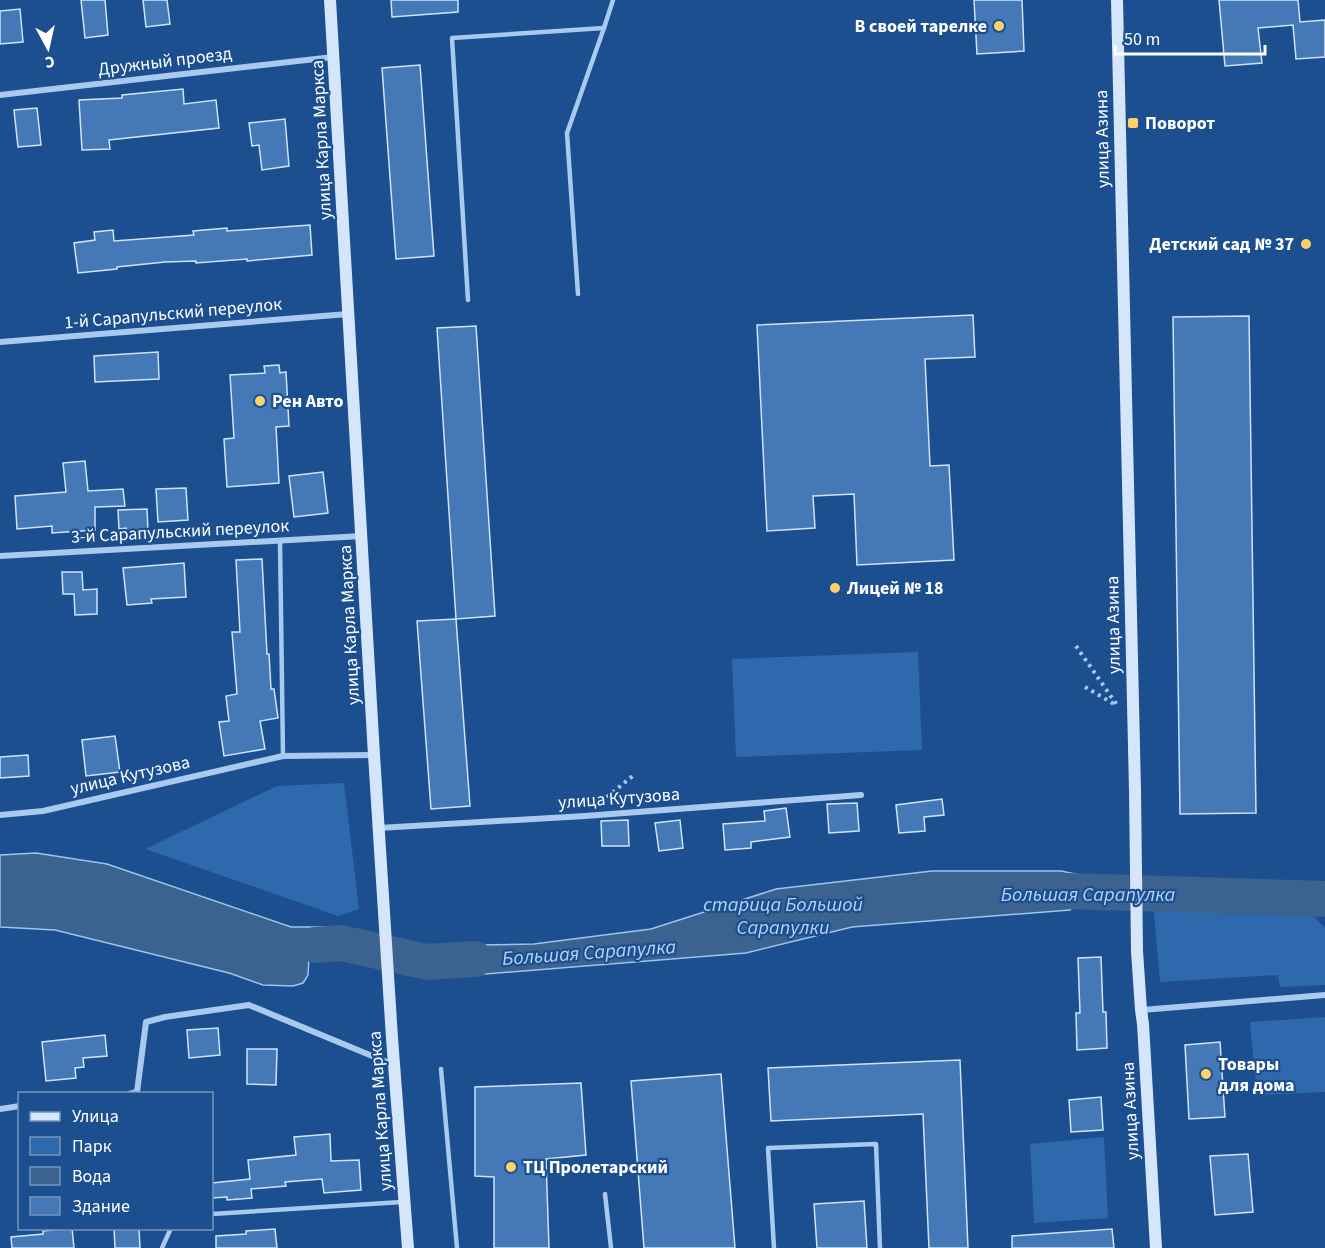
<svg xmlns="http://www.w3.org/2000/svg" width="1325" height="1248" font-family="'Source Sans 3',sans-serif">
<rect width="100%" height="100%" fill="#1b4f8f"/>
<g fill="#2e69ad">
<path d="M 918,652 L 922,750 L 736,757 L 732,659 Z"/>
<path d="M 344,783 L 359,909 L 338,916 L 145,849 L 277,786 Z"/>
<path d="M 1153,902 L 1304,906 L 1325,928 L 1325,985 L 1280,987 L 1278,975 L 1160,982 Z"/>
<path d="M 1325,1017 L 1325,1092 L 1257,1095 L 1250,1022 Z"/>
<path d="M 1104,1137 L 1108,1218 L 1034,1223 L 1030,1144 Z"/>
</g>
<g fill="#3c6290" stroke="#9cc4f0" stroke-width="1.5">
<path d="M 36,853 L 107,864 L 291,927 L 325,927 L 362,935 L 365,953 L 342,956 L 318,952 L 312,953 L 309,957 L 308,975 L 303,983 L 293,986 L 263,985 L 229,973 L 55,930 L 0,927 L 0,855 Z"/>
<path d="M 932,871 L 1061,871 L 1095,878 L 1070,910 L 852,927 L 746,953 L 485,974 L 428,973 L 426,946 L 534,944 L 651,929 L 776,889 Z"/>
<path d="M 1315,889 L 1325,889 L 1325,916 L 1312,904 Z"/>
</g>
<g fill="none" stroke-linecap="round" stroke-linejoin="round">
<g stroke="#3c6290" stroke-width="36">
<path d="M 1035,890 L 1325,899"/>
<path d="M 316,945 L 341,943 L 427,962 L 475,959"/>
</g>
</g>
<g fill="#4478b7" stroke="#cfe3fa" stroke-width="1.5">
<path d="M 81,0 L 105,0 L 108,35 L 85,38 Z"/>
<path d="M 143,0 L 167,0 L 170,24 L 146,27 Z"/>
<path d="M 391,0 L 458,0 L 458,12 L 392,17 Z"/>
<path d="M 974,0 L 1022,0 L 1024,51 L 977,54 Z"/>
<path d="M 1219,0 L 1298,0 L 1300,22 L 1325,20 L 1325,57 L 1296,59 L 1293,25 L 1258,28 L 1262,63 L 1225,66 Z"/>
<path d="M 20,9 L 23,42 L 0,44 L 0,11 Z"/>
<path d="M 420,65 L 434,256 L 396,259 L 382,68 Z"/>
<path d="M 183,89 L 184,104 L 216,100 L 219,128 L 109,140 L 110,149 L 82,150 L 79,100 L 122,98 L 122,95 Z"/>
<path d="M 37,108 L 41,145 L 18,147 L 14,110 Z"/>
<path d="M 285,119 L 289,166 L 262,170 L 259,145 L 252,146 L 249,123 Z"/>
<path d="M 310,225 L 312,255 L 247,261 L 247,259 L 196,263 L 196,261 L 165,262 L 117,267 L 117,269 L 78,273 L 74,243 L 95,240 L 94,232 L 113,230 L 114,241 L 194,235 L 193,231 L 227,228 L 227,231 Z"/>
<path d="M 973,315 L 975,357 L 925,359 L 930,466 L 949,465 L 954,560 L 857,565 L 854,494 L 813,496 L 815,528 L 767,531 L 757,325 Z"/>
<path d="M 1249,316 L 1256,813 L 1180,814 L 1173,317 Z"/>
<path d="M 476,326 L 495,616 L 456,619 L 437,328 Z"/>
<path d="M 158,352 L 159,379 L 95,382 L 94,356 Z"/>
<path d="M 279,365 L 280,373 L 286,372 L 289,426 L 276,427 L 279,483 L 227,487 L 224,439 L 234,438 L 230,375 L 265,373 L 264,366 Z"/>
<path d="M 85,461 L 88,491 L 123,489 L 125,506 L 95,507 L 95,530 L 52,533 L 52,526 L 17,529 L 15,496 L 66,492 L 63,463 Z"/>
<path d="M 323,472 L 328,513 L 294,517 L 289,476 Z"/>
<path d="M 186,488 L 188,520 L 158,522 L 156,489 Z"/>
<path d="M 147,509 L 148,530 L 126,532 L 126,528 L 119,529 L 118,510 Z"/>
<path d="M 262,559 L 267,654 L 269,654 L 271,689 L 274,689 L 278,718 L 260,721 L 265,749 L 224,756 L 219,722 L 229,721 L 226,696 L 237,694 L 232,632 L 240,632 L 236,560 Z"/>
<path d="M 184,563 L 186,597 L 151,599 L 152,603 L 127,605 L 123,568 Z"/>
<path d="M 62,572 L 82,572 L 83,590 L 97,589 L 97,614 L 75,615 L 74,594 L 63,594 Z"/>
<path d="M 456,619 L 470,806 L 431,809 L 417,621 Z"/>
<path d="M 115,736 L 120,772 L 86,776 L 82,740 Z"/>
<path d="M 28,755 L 29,776 L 0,778 L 0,757 Z"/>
<path d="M 942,799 L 944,815 L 924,817 L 925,831 L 899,833 L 896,805 Z"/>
<path d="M 857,803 L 859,831 L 829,833 L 827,804 Z"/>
<path d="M 786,808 L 790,837 L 751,842 L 751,848 L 725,850 L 723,824 L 765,821 L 764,811 Z"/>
<path d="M 628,820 L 629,846 L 602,846 L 601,821 Z"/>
<path d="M 680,820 L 683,848 L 659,851 L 655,823 Z"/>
<path d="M 1101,957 L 1103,1012 L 1106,1012 L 1107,1048 L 1077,1050 L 1076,1013 L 1080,1013 L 1078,958 Z"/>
<path d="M 218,1028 L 220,1055 L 189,1058 L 187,1030 Z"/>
<path d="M 105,1035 L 107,1056 L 83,1058 L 84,1067 L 75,1068 L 76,1078 L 46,1081 L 42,1042 Z"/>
<path d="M 1220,1042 L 1225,1117 L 1189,1119 L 1185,1045 Z"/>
<path d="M 247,1049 L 277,1049 L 276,1085 L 247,1084 Z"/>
<path d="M 960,1060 L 968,1248 L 929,1248 L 923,1114 L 771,1121 L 768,1068 Z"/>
<path d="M 721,1074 L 735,1248 L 644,1248 L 631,1081 Z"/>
<path d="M 581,1083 L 586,1155 L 546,1159 L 549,1248 L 494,1248 L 494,1177 L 475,1176 L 475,1087 Z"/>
<path d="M 1101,1097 L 1103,1130 L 1071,1132 L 1069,1100 Z"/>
<path d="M 330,1134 L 331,1161 L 359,1160 L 361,1190 L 324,1193 L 322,1179 L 285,1182 L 286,1186 L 251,1189 L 252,1198 L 227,1200 L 227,1197 L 212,1198 L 212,1183 L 250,1179 L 248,1160 L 296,1155 L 294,1137 Z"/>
<path d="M 1248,1154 L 1253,1212 L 1215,1215 L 1210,1156 Z"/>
<path d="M 864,1201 L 867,1248 L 817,1248 L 814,1204 Z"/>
<path d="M 72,1228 L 74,1248 L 12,1248 L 11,1237 L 43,1234 L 43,1231 Z"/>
<path d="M 114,1228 L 139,1228 L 140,1248 L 115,1248 Z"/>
<path d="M 275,1229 L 277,1248 L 216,1248 L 216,1236 L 246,1234 L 246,1231 Z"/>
<path d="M 1112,1229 L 1114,1248 L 1012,1248 L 1012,1236 Z"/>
</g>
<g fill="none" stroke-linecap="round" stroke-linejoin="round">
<g stroke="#a9c9ee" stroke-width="4" stroke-dasharray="3 4.5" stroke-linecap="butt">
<path d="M 1076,646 L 1117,705"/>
<path d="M 1085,687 L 1114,704"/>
<path d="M 601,802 L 635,774"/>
</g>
<g stroke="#a9c9ee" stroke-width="4.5">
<path d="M 578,294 L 567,133 L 604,28 L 613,0"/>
<path d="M 468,300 L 452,38 L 604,28"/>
<path d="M 280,541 L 283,756"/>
<path d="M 441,1069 L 457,1248"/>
<path d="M 605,1194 L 611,1248"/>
<path d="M 212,1214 L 402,1202"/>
<path d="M 162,1248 L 171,1228"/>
<path d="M 774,1248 L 768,1148 L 876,1144 L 880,1248"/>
</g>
<g stroke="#a9c9ee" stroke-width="6">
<path d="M 0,95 L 333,57"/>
<path d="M 0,342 L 348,314"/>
<path d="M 0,556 L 362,536"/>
<path d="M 0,815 L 43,811 L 283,756 L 373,755"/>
<path d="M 379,828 L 585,816 L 861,795"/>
<path d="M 1142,1010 L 1325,995"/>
<path d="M 129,1094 L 137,1092 L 146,1022 L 165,1017 L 249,1005 L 394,1065"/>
<path d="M 0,1109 L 20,1106"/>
</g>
<g stroke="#d6e6fa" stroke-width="12">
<path d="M 330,0 L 374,755 L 392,1038 L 408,1248"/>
<path d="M 1117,0 L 1135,791 L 1137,951 L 1141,1010 L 1143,1024 L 1156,1248"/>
</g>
</g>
<g fill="#ffd166" stroke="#1b4f8f" stroke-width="2">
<circle cx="999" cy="26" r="6"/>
<rect x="1127" y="117" width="12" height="12" rx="3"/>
<circle cx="1306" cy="244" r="6"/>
<circle cx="260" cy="401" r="6"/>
<circle cx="835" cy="588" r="6"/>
<circle cx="1206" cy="1074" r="6"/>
<circle cx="511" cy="1167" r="6"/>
</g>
<g text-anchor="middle" stroke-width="4.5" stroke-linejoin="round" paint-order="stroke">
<g font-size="18" font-weight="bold" fill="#fff" stroke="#1b4f8f" text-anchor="start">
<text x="987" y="32" text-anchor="end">В своей тарелке</text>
<text x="1145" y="129">Поворот</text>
<text x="1294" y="250" text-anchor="end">Детский сад № 37</text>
<text x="272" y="407">Рен Авто</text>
<text x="847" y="594">Лицей № 18</text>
<text x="1218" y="1070">Товары<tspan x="1218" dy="21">для дома</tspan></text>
<text x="523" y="1173">ТЦ Пролетарский</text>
</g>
<g font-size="18" fill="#fff" stroke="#1b4f8f">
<text transform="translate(165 61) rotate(-7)" y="6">Дружный проезд</text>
<text transform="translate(1102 139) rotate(-91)" y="6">улица Азина</text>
<text transform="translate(321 140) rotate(-93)" y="6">улица Карла Маркса</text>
<text transform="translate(173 313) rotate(-5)" y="6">1-й Сарапульский переулок</text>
<text transform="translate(180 531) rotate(-3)" y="6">3-й Сарапульский переулок</text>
<text transform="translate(349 625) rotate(-93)" y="6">улица Карла Маркса</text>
<text transform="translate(1113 625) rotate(-91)" y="6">улица Азина</text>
<text transform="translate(130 775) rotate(-13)" y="6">улица Кутузова</text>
<text transform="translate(619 798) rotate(-4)" y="6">улица Кутузова</text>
<text transform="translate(380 1111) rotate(-94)" y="6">улица Карла Маркса</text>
<text transform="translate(1130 1111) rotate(-93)" y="6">улица Азина</text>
</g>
<g font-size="20" font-style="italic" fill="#b5d3f5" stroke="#1b4f8f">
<text x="1088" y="901">Большая Сарапулка</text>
<text x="783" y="911">старица Большой<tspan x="783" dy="23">Сарапулки</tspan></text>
<text transform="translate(589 952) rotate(-4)" y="7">Большая Сарапулка</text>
</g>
</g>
<rect x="18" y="1092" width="195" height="138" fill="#1b4f8f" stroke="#7695bc" stroke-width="1.5"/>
<rect x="30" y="1112" width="30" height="9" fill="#d6e6fa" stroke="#7695bc" stroke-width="1.5"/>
<text x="72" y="1122" font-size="18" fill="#ffffff">Улица</text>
<rect x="30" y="1137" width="30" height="18" fill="#2e69ad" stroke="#7695bc" stroke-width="1.5"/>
<text x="72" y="1152" font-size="18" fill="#ffffff">Парк</text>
<rect x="30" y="1167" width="30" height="18" fill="#3c6290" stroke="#7695bc" stroke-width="1.5"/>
<text x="72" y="1182" font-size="18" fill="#ffffff">Вода</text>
<rect x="30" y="1197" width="30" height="18" fill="#4478b7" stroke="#7695bc" stroke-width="1.5"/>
<text x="72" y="1212" font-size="18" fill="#ffffff">Здание</text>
<g transform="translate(48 48) rotate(172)" stroke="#1b4f8f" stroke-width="4.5" paint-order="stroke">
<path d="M0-4.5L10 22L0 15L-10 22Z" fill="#ffffff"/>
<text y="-9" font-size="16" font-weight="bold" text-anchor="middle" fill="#ffffff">С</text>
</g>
<path d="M1115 45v9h150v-9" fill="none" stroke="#ffffff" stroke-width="3"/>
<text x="1124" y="45" font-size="18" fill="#ffffff" stroke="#1b4f8f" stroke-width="4.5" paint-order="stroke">50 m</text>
</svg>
